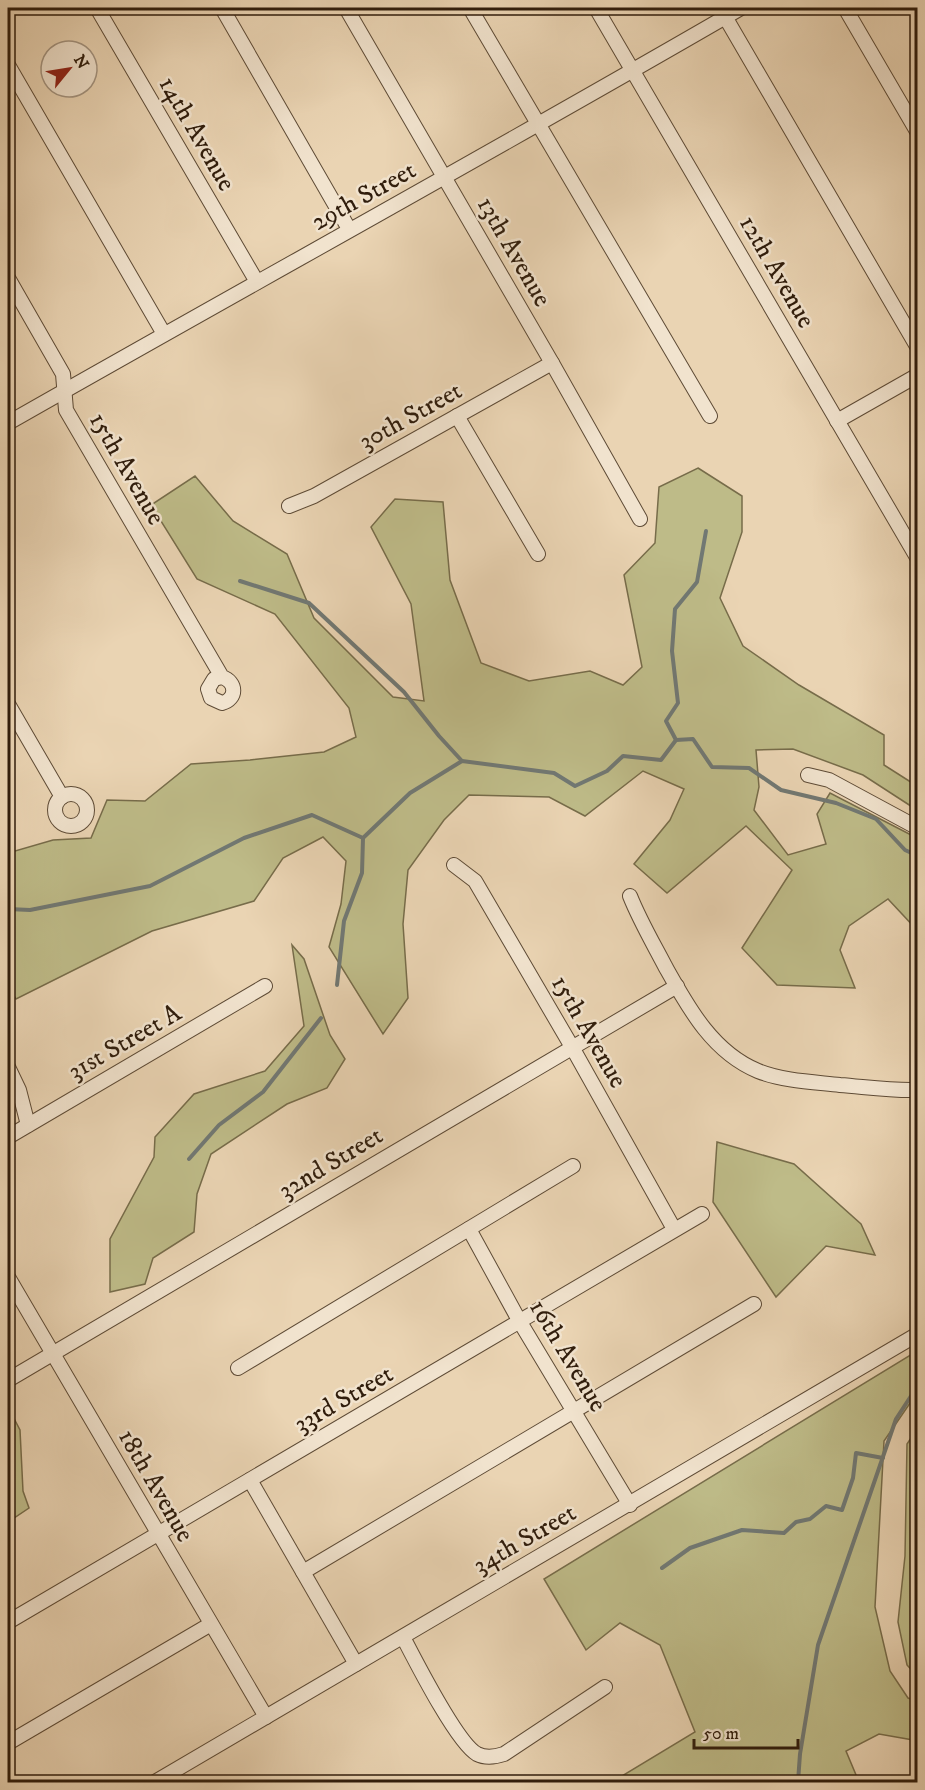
<svg xmlns="http://www.w3.org/2000/svg" width="925" height="1790" font-family="'IM FELL DW Pica',serif">
<rect width="100%" height="100%" fill="#ead4b3"/>
<filter id="stains"><feTurbulence type="fractalNoise" baseFrequency=".00333" numOctaves="4"/><feColorMatrix values="0 0 0 0 .2 0 0 0 0 .09 0 0 0 0 .02 0 0 0 .5 -.17"/></filter>
<radialGradient id="worn" r=".72"><stop offset=".6" stop-color="#630" stop-opacity="0"/><stop offset="1" stop-color="#630" stop-opacity=".3"/></radialGradient>
<g fill="#bebb88" stroke="#776c4a" stroke-width="1.5">
<path d="M 698,468 L 742,496 L 742,532 L 720,598 L 743,646 L 799,685 L 884,735 L 884,765 L 917,786 L 917,810 L 863,775 L 793,749 L 756,750 L 759,787 L 754,810 L 788,855 L 826,844 L 817,814 L 830,793 L 917,838 L 917,930 L 888,899 L 849,926 L 840,950 L 855,988 L 777,985 L 742,948 L 792,870 L 746,826 L 667,893 L 634,864 L 670,820 L 684,789 L 643,771 L 585,816 L 549,797 L 469,795 L 444,820 L 408,870 L 403,924 L 408,998 L 383,1034 L 329,947 L 341,904 L 346,861 L 323,837 L 283,858 L 254,901 L 152,931 L 16,999 L 8,985 L 8,853 L 53,840 L 91,838 L 107,800 L 145,801 L 191,764 L 250,760 L 324,752 L 356,737 L 349,708 L 275,614 L 197,579 L 151,505 L 195,476 L 233,521 L 287,554 L 314,618 L 393,697 L 424,701 L 411,604 L 371,527 L 395,499 L 443,502 L 450,580 L 481,663 L 529,681 L 590,671 L 623,685 L 642,667 L 624,575 L 655,543 L 659,487 Z"/>
<path d="M 292,945 L 304,959 L 330,1035 L 345,1059 L 327,1088 L 287,1104 L 211,1154 L 197,1194 L 194,1232 L 153,1258 L 145,1284 L 110,1292 L 110,1239 L 154,1157 L 155,1137 L 194,1094 L 265,1071 L 304,1026 Z"/>
<path d="M 717,1142 L 794,1164 L 861,1224 L 875,1255 L 826,1246 L 776,1297 L 713,1202 Z"/>
<path d="M 917,1351 L 917,1393 L 884,1441 L 875,1607 L 890,1671 L 908,1698 L 917,1701 L 917,1746 L 913,1740 L 879,1734 L 846,1751 L 859,1782 L 612,1782 L 695,1732 L 660,1645 L 620,1623 L 586,1650 L 544,1579 Z"/>
<path d="M 8,1407 L 20,1430 L 23,1491 L 29,1508 L 8,1522 Z"/>
<path d="M 917,1429 L 917,1676 L 907,1665 L 898,1622 L 905,1556 L 907,1444 Z"/>
</g>
<g fill="none" stroke-linecap="round" stroke-linejoin="round">
<g stroke="#717873" stroke-width="4">
<path d="M 240,581 L 309,603 L 404,692 L 439,736 L 462,761"/>
<path d="M 676,740 L 666,721 L 678,703 L 672,651 L 675,609 L 697,582 L 706,531"/>
<path d="M 8,909 L 30,910 L 150,886 L 244,838 L 312,815 L 363,838 L 410,793 L 462,761 L 554,773 L 575,786 L 607,771 L 623,756 L 661,760 L 676,740 L 693,739 L 712,767 L 749,768 L 781,790 L 836,803 L 876,819 L 905,850 L 918,856"/>
<path d="M 337,985 L 344,921 L 362,873 L 363,838"/>
<path d="M 189,1159 L 219,1125 L 263,1092 L 321,1018"/>
<path d="M 662,1568 L 690,1548 L 742,1530 L 784,1533 L 796,1522 L 810,1519 L 826,1506 L 842,1510 L 853,1478 L 856,1453 L 883,1458"/>
<path d="M 798,1782 L 800,1754 L 818,1645 L 896,1419 L 911,1396 L 918,1390"/>
</g>
<defs>
<g id="minor">
<path d="M 97,8 L 257,282"/>
<path d="M 222,8 L 349,229"/>
<path d="M 346,8 L 552,363 L 640,519"/>
<path d="M 470,8 L 710,416"/>
<path d="M 596,8 L 918,559"/>
<path d="M 720,8 L 918,348"/>
<path d="M 845,8 L 918,133"/>
<path d="M 8,65 L 164,334"/>
<path d="M 8,278 L 63,374 L 66,410 L 222,677 C 237,682 237,699 222,703 L 211,698 L 208,689 L 214,679 L 222,677"/>
<path d="M 457,416 L 538,554"/>
<path d="M 837,421 L 918,375"/>
<path d="M 8,423 C 252,284 498,149 741,8"/>
<path d="M 289,506 L 314,496 L 552,363"/>
<path d="M 8,704 L 62,797"/>
<path d="M 808,775 L 829,780 L 918,828"/>
<circle cx="71" cy="810" r="16"/>
<path d="M 454,865 L 475,881 L 572,1047 L 674,1229"/>
<path d="M 630,896 C 640,921 653,943 665,966 C 688,1007 712,1052 758,1071 C 783,1081 813,1082 840,1085 C 866,1087 891,1091 918,1090"/>
<path d="M 8,1067 L 19,1090 L 28,1125"/>
<path d="M 8,1137 L 265,986"/>
<path d="M 469,1229 L 520,1322 L 630,1505"/>
<path d="M 8,1277 L 266,1717"/>
<path d="M 238,1368 L 573,1166"/>
<path d="M 8,1380 L 677,986"/>
<path d="M 250,1480 L 356,1664"/>
<path d="M 303,1572 L 754,1304"/>
<path d="M 8,1622 L 702,1214"/>
<path d="M 403,1637 C 415,1660 457,1743 477,1754 C 485,1758 495,1757 504,1754 L 605,1687"/>
<path d="M 8,1743 L 211,1624"/>
<path d="M 155,1782 L 918,1334"/>
</g>
</defs>
<use href="#minor" stroke="#5e4b36" stroke-width="16"/>
<use href="#minor" stroke="#f1e3ce" stroke-width="14"/>
</g>
<g text-anchor="middle" stroke-width="5" stroke-linejoin="round" paint-order="stroke">
<g font-size="26" fill="#301d0c" stroke="#f1e3ce">
<text transform="translate(198 133) rotate(60)" y="9">14th Avenue</text>
<text transform="translate(363 195) rotate(-29)" y="9">29th Street</text>
<text transform="translate(515 251) rotate(60)" y="9">13th Avenue</text>
<text transform="translate(778 271) rotate(60)" y="9">12th Avenue</text>
<text transform="translate(410 415) rotate(-29)" y="9">30th Street</text>
<text transform="translate(128 468) rotate(60)" y="9">15th Avenue</text>
<text transform="translate(590 1031) rotate(60)" y="9">15th Avenue</text>
<text transform="translate(124 1041) rotate(-30)" y="9">31st Street A</text>
<text transform="translate(330 1162) rotate(-31)" y="9">32nd Street</text>
<text transform="translate(569 1355) rotate(59)" y="9">16th Avenue</text>
<text transform="translate(343 1398) rotate(-30)" y="9">33rd Street</text>
<text transform="translate(157 1485) rotate(60)" y="9">18th Avenue</text>
<text transform="translate(524 1538) rotate(-30)" y="9">34th Street</text>
</g>
</g>
<rect width="925" height="1790" fill="none" stroke="#ead4b3" stroke-width="30"/>
<rect x="9" y="9" width="907" height="1772" fill="none" stroke="#301d0c" stroke-width="3"/>
<rect x="15" y="15" width="895" height="1760" fill="none" stroke="#301d0c" stroke-width="1.5"/>
<g transform="translate(69 69) rotate(60)"><circle r="28" fill="#f1e3ce" stroke="#a49480" stroke-width="1.5"/>
<path d="M0-4.5L10 22L0 15L-10 22Z" fill="#8f2418"/>
<text y="-9" font-size="16" font-weight="bold" text-anchor="middle" fill="#301d0c">N</text>
</g>
<path d="M694 1739v9h104v-9" fill="none" stroke="#301d0c" stroke-width="3"/>
<text x="703" y="1739" font-size="18" fill="#301d0c" stroke="#f1e3ce" stroke-width="4.5" paint-order="stroke">50 m</text>
<rect width="100%" height="100%" filter="url(#stains)"/>
<rect width="100%" height="100%" fill="url(#worn)"/>
</svg>
